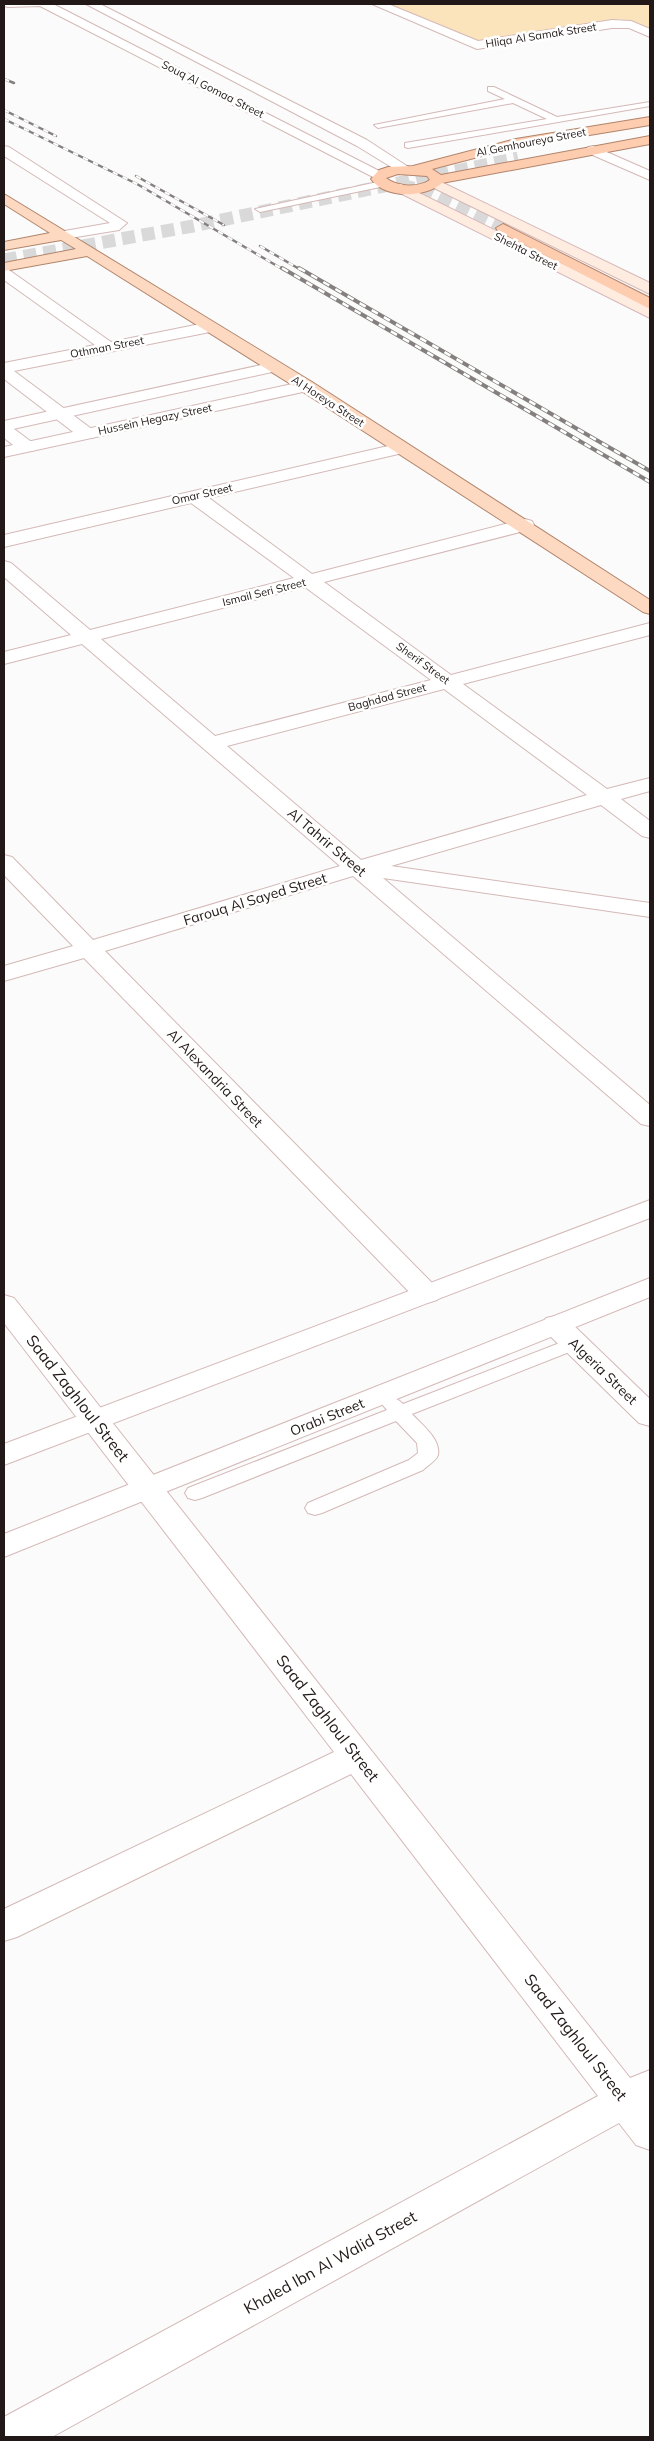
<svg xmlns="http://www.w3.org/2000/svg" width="654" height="2441" font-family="Mulish,sans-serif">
<rect width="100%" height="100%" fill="#fbfbfb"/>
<path fill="#fbe4bc" d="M 386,4 L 650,4 L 650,30 L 620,19 L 477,44 Z"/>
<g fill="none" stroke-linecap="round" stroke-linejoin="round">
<g stroke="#dad9d9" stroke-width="13" stroke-dasharray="13 7" stroke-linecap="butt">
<path d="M 401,185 L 432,193 L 503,228"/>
<path d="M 4,260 L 193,226 L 518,158"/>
</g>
<defs>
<g id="service">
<path d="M 488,87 L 494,87 L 557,117 L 650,102 L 650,106 L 408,148 L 405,147 L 405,143 L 547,119 L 513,103 L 378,128 L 374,125 L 505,99 L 488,91 Z"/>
<path d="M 382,181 L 385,182 L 385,186 L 260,212 L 255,209 Z"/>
<path d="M 575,1337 L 582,1339 L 584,1343 L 582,1347 L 412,1414 C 422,1425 441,1439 438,1455 C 436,1461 427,1466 423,1470 L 322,1513 L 315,1515 L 308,1513 L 305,1508 L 308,1503 L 409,1460 L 418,1453 L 417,1443 L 396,1421 L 202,1498 L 195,1500 L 188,1498 L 185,1493 L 188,1488 L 387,1410 L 382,1404 L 385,1399 C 393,1397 397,1398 403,1404 Z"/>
</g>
<g id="minor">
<path d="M 4,4 L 53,4 L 387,175 L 380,179 L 375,178 L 40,6 L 8,7 L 4,6 Z"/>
<path d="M 86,4 L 100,4 L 367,140 L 413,170 L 406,174 L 401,173 L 357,146 Z"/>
<path d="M 372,4 L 388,4 L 478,41 L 612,20 L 631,21 L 650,29 L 650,37 L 629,28 L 612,28 L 477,49 Z"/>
<path d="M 4,146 L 9,147 L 127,223 L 119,230 L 64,239 L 59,238 L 57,235 L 59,232 L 110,223 L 4,156 Z"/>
<path d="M 593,146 L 650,171 L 650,180 L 588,153 L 586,150 L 588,147 Z"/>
<path d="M 4,268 L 9,270 L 111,342 L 210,322 L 218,327 L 210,332 L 4,373 L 4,363 L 95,345 L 4,280 Z"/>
<path d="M 275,362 L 281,364 L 283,367 L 281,370 L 4,431 L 4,421 Z"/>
<path d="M 306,381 L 312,382 L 314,386 L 312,390 L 4,457 L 4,447 Z"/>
<path d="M 401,443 L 407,444 L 410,448 L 407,452 L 209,498 L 312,574 L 525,519 L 532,521 L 534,525 L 532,529 L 324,582 L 451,675 L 650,623 L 650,635 L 463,684 L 607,789 L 650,778 L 650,791 L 621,799 L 650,821 L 650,838 L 642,836 L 601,805 L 391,866 L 650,903 L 650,917 L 383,878 L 650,1105 L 650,1126 L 641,1124 L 353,876 L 105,951 L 437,1288 L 441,1294 L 437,1300 L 427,1303 L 417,1300 L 84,958 L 4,981 L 4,966 L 73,946 L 4,875 L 4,855 L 12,857 L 93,940 L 340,866 L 82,644 L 4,664 L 4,652 L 71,635 L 4,577 L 4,561 L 11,563 L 90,630 L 294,578 L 191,503 L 4,547 L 4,535 ZM 305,587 L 431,680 L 215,736 L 101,639 ZM 444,689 L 587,795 L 361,860 L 227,746 Z"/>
<path d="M 4,1295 L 14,1298 L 630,2078 L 650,2070 L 650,2150 L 636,2145 L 619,2123 L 52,2437 L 4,2437 L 4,2417 L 598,2096 L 351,1774 L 17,1937 L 4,1941 L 4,1909 L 334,1752 L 4,1323 Z"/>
<path d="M 556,1316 L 566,1318 L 650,1399 L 650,1426 L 639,1423 L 546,1332 L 542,1325 L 546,1318 Z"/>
</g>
<g id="tertiary">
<path d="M 4,366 L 10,368 L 93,430 L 96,434 L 93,438 L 81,438 L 4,379 Z"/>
<path d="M 4,425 L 10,426 L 33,443 L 36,447 L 33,451 L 21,451 L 4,438 Z"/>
<path d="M 650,1200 L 650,1218 L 4,1465 L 4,1444 Z"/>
<path d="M 650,1278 L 650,1297 L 4,1557 L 4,1534 Z"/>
</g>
<g id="secondary">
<path d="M 435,179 L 650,283 L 650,294 L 430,186 L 428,183 L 430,180 Z"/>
<path d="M 401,184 L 650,307 L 650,318 L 396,191 L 394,188 L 396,185 Z"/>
</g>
<path id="primary" d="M 4,194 L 312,382 L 650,600 L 650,614 L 643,612 L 300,390 L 87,256 L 4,271 L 4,263 L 76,249 L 61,240 L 4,250 L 4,242 L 50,233 L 4,204 Z"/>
<g id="trunk">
<path d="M 650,117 L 650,125 L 517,147 L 432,169 L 441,175 L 650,136 L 650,144 L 442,183 C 425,198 385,199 371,179 L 379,170 L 388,167 L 413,166 L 516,139 ZM 398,174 L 427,176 L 430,180 C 417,188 398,187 386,178 Z"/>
<path d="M 503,224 L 650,298 L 650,309 L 498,231 L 496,228 Z"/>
</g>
</defs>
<use href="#service" stroke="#d4b9b7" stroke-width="2"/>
<use href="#minor" stroke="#d4b9b7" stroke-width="2"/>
<use href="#tertiary" stroke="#d4b9b7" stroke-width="2"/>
<use href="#secondary" stroke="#d4b9b7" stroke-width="2"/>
<use href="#primary" stroke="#b1856c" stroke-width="2"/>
<use href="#trunk" stroke="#b1856c" stroke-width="2"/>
<use href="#service" fill="#fff" fill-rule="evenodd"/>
<use href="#minor" fill="#fff" fill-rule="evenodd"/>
<use href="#tertiary" fill="#fff" fill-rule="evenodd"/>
<use href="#secondary" fill="#ffece1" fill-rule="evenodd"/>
<use href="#primary" fill="#fed9c2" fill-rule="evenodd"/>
<use href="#trunk" fill="#feccae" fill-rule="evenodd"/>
<defs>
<g id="rail-far1">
<path d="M 4,79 L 14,83"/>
<path d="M 4,110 L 56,136"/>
<path d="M 4,119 L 137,184 L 284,270"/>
<path d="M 136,176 L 224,225"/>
<path d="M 260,246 L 301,270"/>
</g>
<g id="rail">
<path d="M 282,268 L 650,482"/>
<path d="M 299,268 L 650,471"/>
</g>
</defs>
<use href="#rail-far1" stroke="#85807f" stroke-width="2.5"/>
<use href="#rail" stroke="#85807f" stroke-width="4"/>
<use href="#rail-far1" stroke="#fff" stroke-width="2" stroke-dasharray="5.5" stroke-linecap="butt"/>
<use href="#rail" stroke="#fff" stroke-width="2.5" stroke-dasharray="7" stroke-linecap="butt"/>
</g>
<g text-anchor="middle" stroke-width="5" stroke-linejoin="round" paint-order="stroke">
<g font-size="11" fill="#211817" stroke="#fff">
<text transform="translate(541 35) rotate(-9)" y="4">Hliqa Al Samak Street</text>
<text transform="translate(213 89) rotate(27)" y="4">Souq Al Gomaa Street</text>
<text transform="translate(531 142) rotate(-11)" y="4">Al Gemhoureya Street</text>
<text transform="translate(526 251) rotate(27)" y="4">Shehta Street</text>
<text transform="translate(107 347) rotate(-11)" y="4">Othman Street</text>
<text transform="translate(328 401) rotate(33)" y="4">Al Horeya Street</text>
<text transform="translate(155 419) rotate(-12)" y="4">Hussein Hegazy Street</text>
<text transform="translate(202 494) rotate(-13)" y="4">Omar Street</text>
<text transform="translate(264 592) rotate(-14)" y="4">Ismail Seri Street</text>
<text transform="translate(423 663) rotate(36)" y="4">Sherif Street</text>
<text transform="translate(387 697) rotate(-15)" y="4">Baghdad Street</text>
</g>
<g font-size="14" fill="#211817" stroke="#fff">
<text transform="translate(327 842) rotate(40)" y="5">Al Tahrir Street</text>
<text transform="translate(255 899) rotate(-17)" y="5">Farouq Al Sayed Street</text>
<text transform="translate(215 1078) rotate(46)" y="5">Al Alexandria Street</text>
<text transform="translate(603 1371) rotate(44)" y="5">Algeria Street</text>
<text transform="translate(327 1417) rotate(-22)" y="5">Orabi Street</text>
</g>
<g font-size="16" fill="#211817" stroke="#fff">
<text transform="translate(78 1398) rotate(52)" y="6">Saad Zaghloul Street</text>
<text transform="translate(328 1718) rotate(52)" y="6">Saad Zaghloul Street</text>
<text transform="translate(576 2037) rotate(52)" y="6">Saad Zaghloul Street</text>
<text transform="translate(330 2262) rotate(-29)" y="6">Khaled Ibn Al Walid Street</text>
</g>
</g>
<rect width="654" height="2441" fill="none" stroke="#211817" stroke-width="10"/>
</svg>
